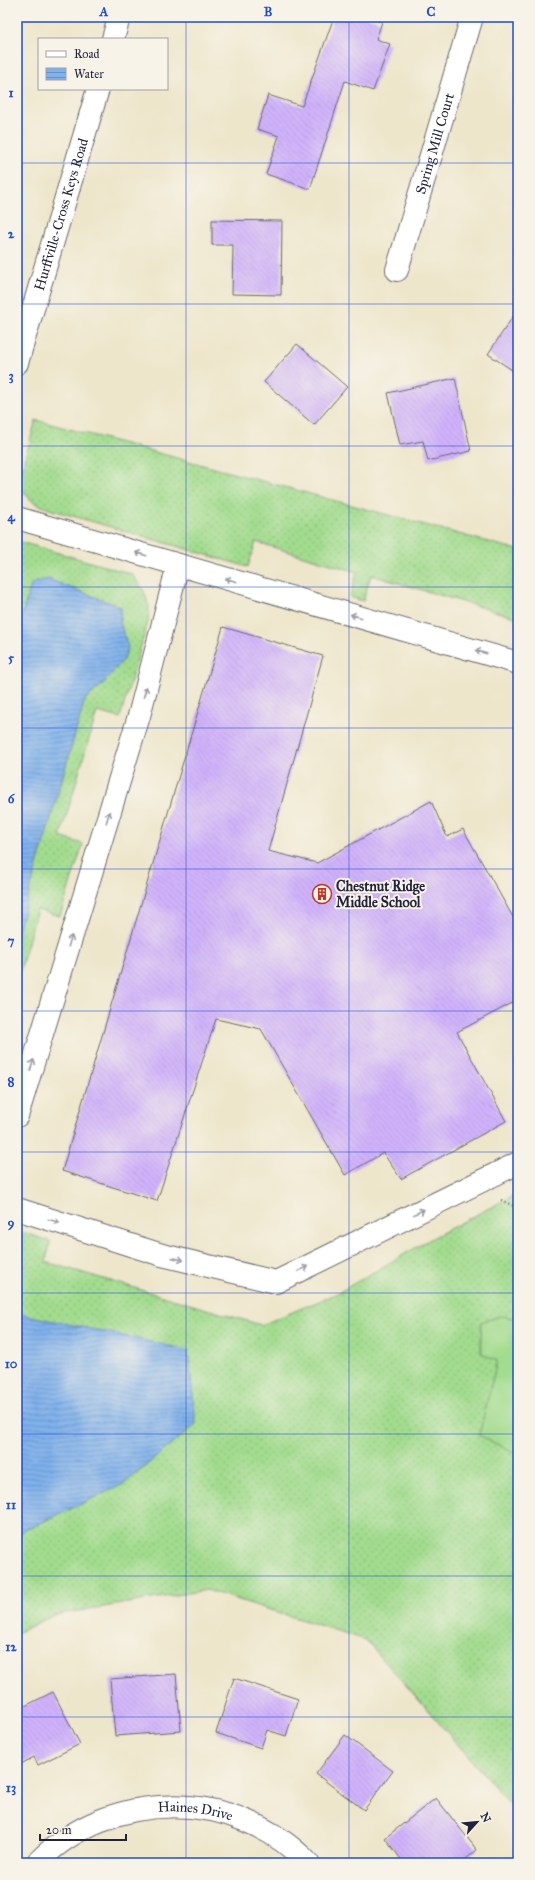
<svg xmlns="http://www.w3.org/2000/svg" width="535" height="1880" font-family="'IM FELL Great Primer',serif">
<defs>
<pattern id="grass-dots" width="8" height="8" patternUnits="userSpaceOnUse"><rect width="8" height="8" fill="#a2dc8e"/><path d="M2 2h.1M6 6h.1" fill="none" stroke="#8bbc7b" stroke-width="1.8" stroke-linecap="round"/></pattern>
<pattern id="water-rules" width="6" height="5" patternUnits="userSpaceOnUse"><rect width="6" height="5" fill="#80b1ec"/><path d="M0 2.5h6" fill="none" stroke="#6890c0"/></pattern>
<pattern id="building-back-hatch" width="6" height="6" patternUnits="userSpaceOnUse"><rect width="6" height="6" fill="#d0b2fb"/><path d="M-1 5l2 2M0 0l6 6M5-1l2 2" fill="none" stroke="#b299d8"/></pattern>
</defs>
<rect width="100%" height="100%" fill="#f7f3e8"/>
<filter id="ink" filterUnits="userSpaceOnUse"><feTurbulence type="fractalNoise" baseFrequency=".025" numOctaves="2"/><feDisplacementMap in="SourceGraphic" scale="8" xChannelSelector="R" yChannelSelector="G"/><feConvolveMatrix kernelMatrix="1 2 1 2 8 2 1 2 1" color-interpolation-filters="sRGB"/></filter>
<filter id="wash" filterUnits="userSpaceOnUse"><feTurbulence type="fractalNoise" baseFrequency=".012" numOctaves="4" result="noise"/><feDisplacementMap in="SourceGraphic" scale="16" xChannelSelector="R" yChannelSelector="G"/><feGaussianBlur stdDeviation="0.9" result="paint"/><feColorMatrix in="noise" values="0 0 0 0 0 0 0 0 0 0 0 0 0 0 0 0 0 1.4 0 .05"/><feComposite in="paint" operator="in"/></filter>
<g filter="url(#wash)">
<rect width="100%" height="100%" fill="#eee6cb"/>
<g fill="url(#grass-dots)" stroke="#627f64">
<path d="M 36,420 L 518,550 L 518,618 L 371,575 L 363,601 L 350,597 L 357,572 L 256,542 L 248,567 L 49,509 L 33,502 L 17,485 Z"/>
<path d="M 17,541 L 132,574 L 144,591 L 149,607 L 148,622 L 120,718 L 97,712 L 60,837 L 83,844 L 60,916 L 37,910 L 17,982 Z"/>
<path d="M 17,1040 L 25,1043 L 17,1070 Z"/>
<path d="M 518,1193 L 518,1813 L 366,1640 L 207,1590 L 54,1615 L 17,1633 L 17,1231 L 50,1241 L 46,1262 L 261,1325 L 336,1294 L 434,1237 Z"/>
</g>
<path fill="#a2dc8e" stroke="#627f64" d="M 501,1316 L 518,1319 L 518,1455 L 479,1435 L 497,1361 L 481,1353 L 481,1322 Z"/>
<g fill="url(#water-rules)" stroke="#516a94">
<path d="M 48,579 L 121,607 L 120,623 L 128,647 L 124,659 L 102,685 L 85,700 L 17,935 L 17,632 L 31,584 Z"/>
<path d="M 17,1313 L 188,1350 L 196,1424 L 124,1484 L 17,1534 Z"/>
</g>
<g id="blocks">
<g fill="url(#building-back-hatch)">
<path d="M 334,17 L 366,17 L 382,22 L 376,39 L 390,44 L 373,91 L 345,81 L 310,189 L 266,174 L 279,136 L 257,129 L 268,95 L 302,106 Z"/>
<path d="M 212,220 L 282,221 L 281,295 L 232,294 L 233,245 L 212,245 Z"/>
<path d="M 518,309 L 518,374 L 488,354 Z"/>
<path d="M 297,344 L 347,387 L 314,425 L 264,382 Z"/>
<path d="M 455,378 L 471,451 L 428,461 L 423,441 L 400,445 L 388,393 Z"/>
<path d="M 223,627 L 323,656 L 268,851 L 317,863 L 431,801 L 447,837 L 463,829 L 518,926 L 518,1000 L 457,1032 L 506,1121 L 401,1179 L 383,1153 L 345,1175 L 261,1029 L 216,1019 L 157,1201 L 62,1171 Z"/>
<path d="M 176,1674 L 181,1731 L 115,1736 L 110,1679 Z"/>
<path d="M 234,1678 L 298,1699 L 286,1736 L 267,1730 L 261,1748 L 216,1733 Z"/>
<path d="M 53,1692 L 80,1744 L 38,1765 L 34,1757 L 17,1766 L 17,1710 Z"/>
<path d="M 345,1735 L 393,1771 L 364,1810 L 316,1774 Z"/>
<path d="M 436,1798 L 477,1850 L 461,1863 L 404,1863 L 385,1838 Z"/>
</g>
</g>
</g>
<g filter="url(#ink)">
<use href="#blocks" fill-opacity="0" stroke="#69676d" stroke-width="1"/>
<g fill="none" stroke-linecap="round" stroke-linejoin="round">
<defs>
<g id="street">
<path id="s1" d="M 397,270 L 472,17"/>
<path d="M 17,518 L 518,663"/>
<path d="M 17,1116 L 139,716 L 178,565"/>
<path d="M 17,1209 L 162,1255 L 276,1282 L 518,1163"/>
<path id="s2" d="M 37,1863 C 110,1788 234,1787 308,1863"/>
</g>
<g id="secondary">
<path d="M 113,39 L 119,17"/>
<path id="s3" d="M 17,363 L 98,89"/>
</g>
</defs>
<use href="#street" stroke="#69676d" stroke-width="24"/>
<use href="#secondary" stroke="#69676d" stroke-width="24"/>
<path stroke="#69676d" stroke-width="2.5" stroke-dasharray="1 3" stroke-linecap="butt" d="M 501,1200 L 518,1208"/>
<use href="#street" stroke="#fff" stroke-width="22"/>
<use href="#secondary" stroke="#fff" stroke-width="22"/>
</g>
<defs><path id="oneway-shaft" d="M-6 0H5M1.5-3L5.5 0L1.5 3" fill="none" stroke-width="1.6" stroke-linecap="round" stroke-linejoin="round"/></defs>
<g stroke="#9c9ca7">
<use href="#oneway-shaft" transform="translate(141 554) rotate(-164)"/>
<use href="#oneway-shaft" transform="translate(231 580) rotate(-164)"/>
<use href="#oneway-shaft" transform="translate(356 616) rotate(-164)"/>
<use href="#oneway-shaft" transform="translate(481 652) rotate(-164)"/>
<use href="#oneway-shaft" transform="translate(145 692) rotate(-75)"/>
<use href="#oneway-shaft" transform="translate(108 817) rotate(-73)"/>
<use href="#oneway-shaft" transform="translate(70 941) rotate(-73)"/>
<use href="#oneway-shaft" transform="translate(32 1065) rotate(-73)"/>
<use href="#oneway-shaft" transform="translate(419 1212) rotate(-26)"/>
<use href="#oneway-shaft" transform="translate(54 1221) rotate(18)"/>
<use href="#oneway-shaft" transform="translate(178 1259) rotate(13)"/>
<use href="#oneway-shaft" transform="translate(303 1269) rotate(-26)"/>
</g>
</g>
<path fill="none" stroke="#1d4ed8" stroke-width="1" stroke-opacity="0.55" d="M 186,17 L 186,1863M 349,17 L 349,1863M 17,163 L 518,163M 17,304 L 518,304M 17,446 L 518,446M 17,587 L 518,587M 17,728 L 518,728M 17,869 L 518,869M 17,1011 L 518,1011M 17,1152 L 518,1152M 17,1293 L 518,1293M 17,1434 L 518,1434M 17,1576 L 518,1576M 17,1717 L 518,1717"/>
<defs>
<symbol id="building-ring" viewBox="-11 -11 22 22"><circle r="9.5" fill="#f7f3e8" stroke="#c8321e" stroke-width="1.5"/><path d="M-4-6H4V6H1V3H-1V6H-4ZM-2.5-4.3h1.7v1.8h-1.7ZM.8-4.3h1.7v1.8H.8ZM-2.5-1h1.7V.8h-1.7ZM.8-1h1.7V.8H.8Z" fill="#c8321e"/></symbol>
</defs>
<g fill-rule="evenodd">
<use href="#building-ring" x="311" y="883" width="22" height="22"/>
</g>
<g text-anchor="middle" stroke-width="4" stroke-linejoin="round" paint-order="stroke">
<g font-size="14" fill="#22223b" stroke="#f7f3e8">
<text dy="5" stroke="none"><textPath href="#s1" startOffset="132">Spring Mill Court</textPath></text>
<text dy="5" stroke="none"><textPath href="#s3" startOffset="155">Hurffville-Cross Keys Road</textPath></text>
<text dy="5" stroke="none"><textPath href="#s2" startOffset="174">Haines Drive</textPath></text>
</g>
<g font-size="14" font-weight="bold" fill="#22223b" stroke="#f7f3e8" text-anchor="start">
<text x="336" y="891">Chestnut Ridge<tspan x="336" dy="16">Middle School</tspan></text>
</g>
</g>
<rect width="535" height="1880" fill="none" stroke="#f7f3e8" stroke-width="44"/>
<rect x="38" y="38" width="130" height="52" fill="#f7f3e8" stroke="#a29fa3"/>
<rect x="46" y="51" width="20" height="6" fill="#ffffff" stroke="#a29fa3"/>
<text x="74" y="58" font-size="12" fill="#22223b">Road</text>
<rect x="46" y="68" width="20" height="12" fill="url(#water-rules)" stroke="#a29fa3"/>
<text x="74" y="78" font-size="12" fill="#22223b">Water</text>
<g transform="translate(477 1822) rotate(63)" stroke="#f7f3e8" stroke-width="3" paint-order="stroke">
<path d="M0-3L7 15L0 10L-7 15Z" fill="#22223b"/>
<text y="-6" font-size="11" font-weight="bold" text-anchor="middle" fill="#22223b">N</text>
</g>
<path d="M40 1834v6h86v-6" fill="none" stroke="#22223b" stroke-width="2"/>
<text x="46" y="1834" font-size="12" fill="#22223b" stroke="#f7f3e8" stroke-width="3" paint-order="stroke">20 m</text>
<rect x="22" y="22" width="491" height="1836" fill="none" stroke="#1d4ed8" stroke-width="1.5"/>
<g font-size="13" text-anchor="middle" font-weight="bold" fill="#1d4ed8">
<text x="104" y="16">A</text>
<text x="268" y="16">B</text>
<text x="431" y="16">C</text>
<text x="11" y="97">1</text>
<text x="11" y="238">2</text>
<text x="11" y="380">3</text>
<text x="11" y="521">4</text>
<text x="11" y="662">5</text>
<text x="11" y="803">6</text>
<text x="11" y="945">7</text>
<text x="11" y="1086">8</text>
<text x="11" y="1227">9</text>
<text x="11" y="1368">10</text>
<text x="11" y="1509">11</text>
<text x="11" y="1651">12</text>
<text x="11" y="1792">13</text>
</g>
</svg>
